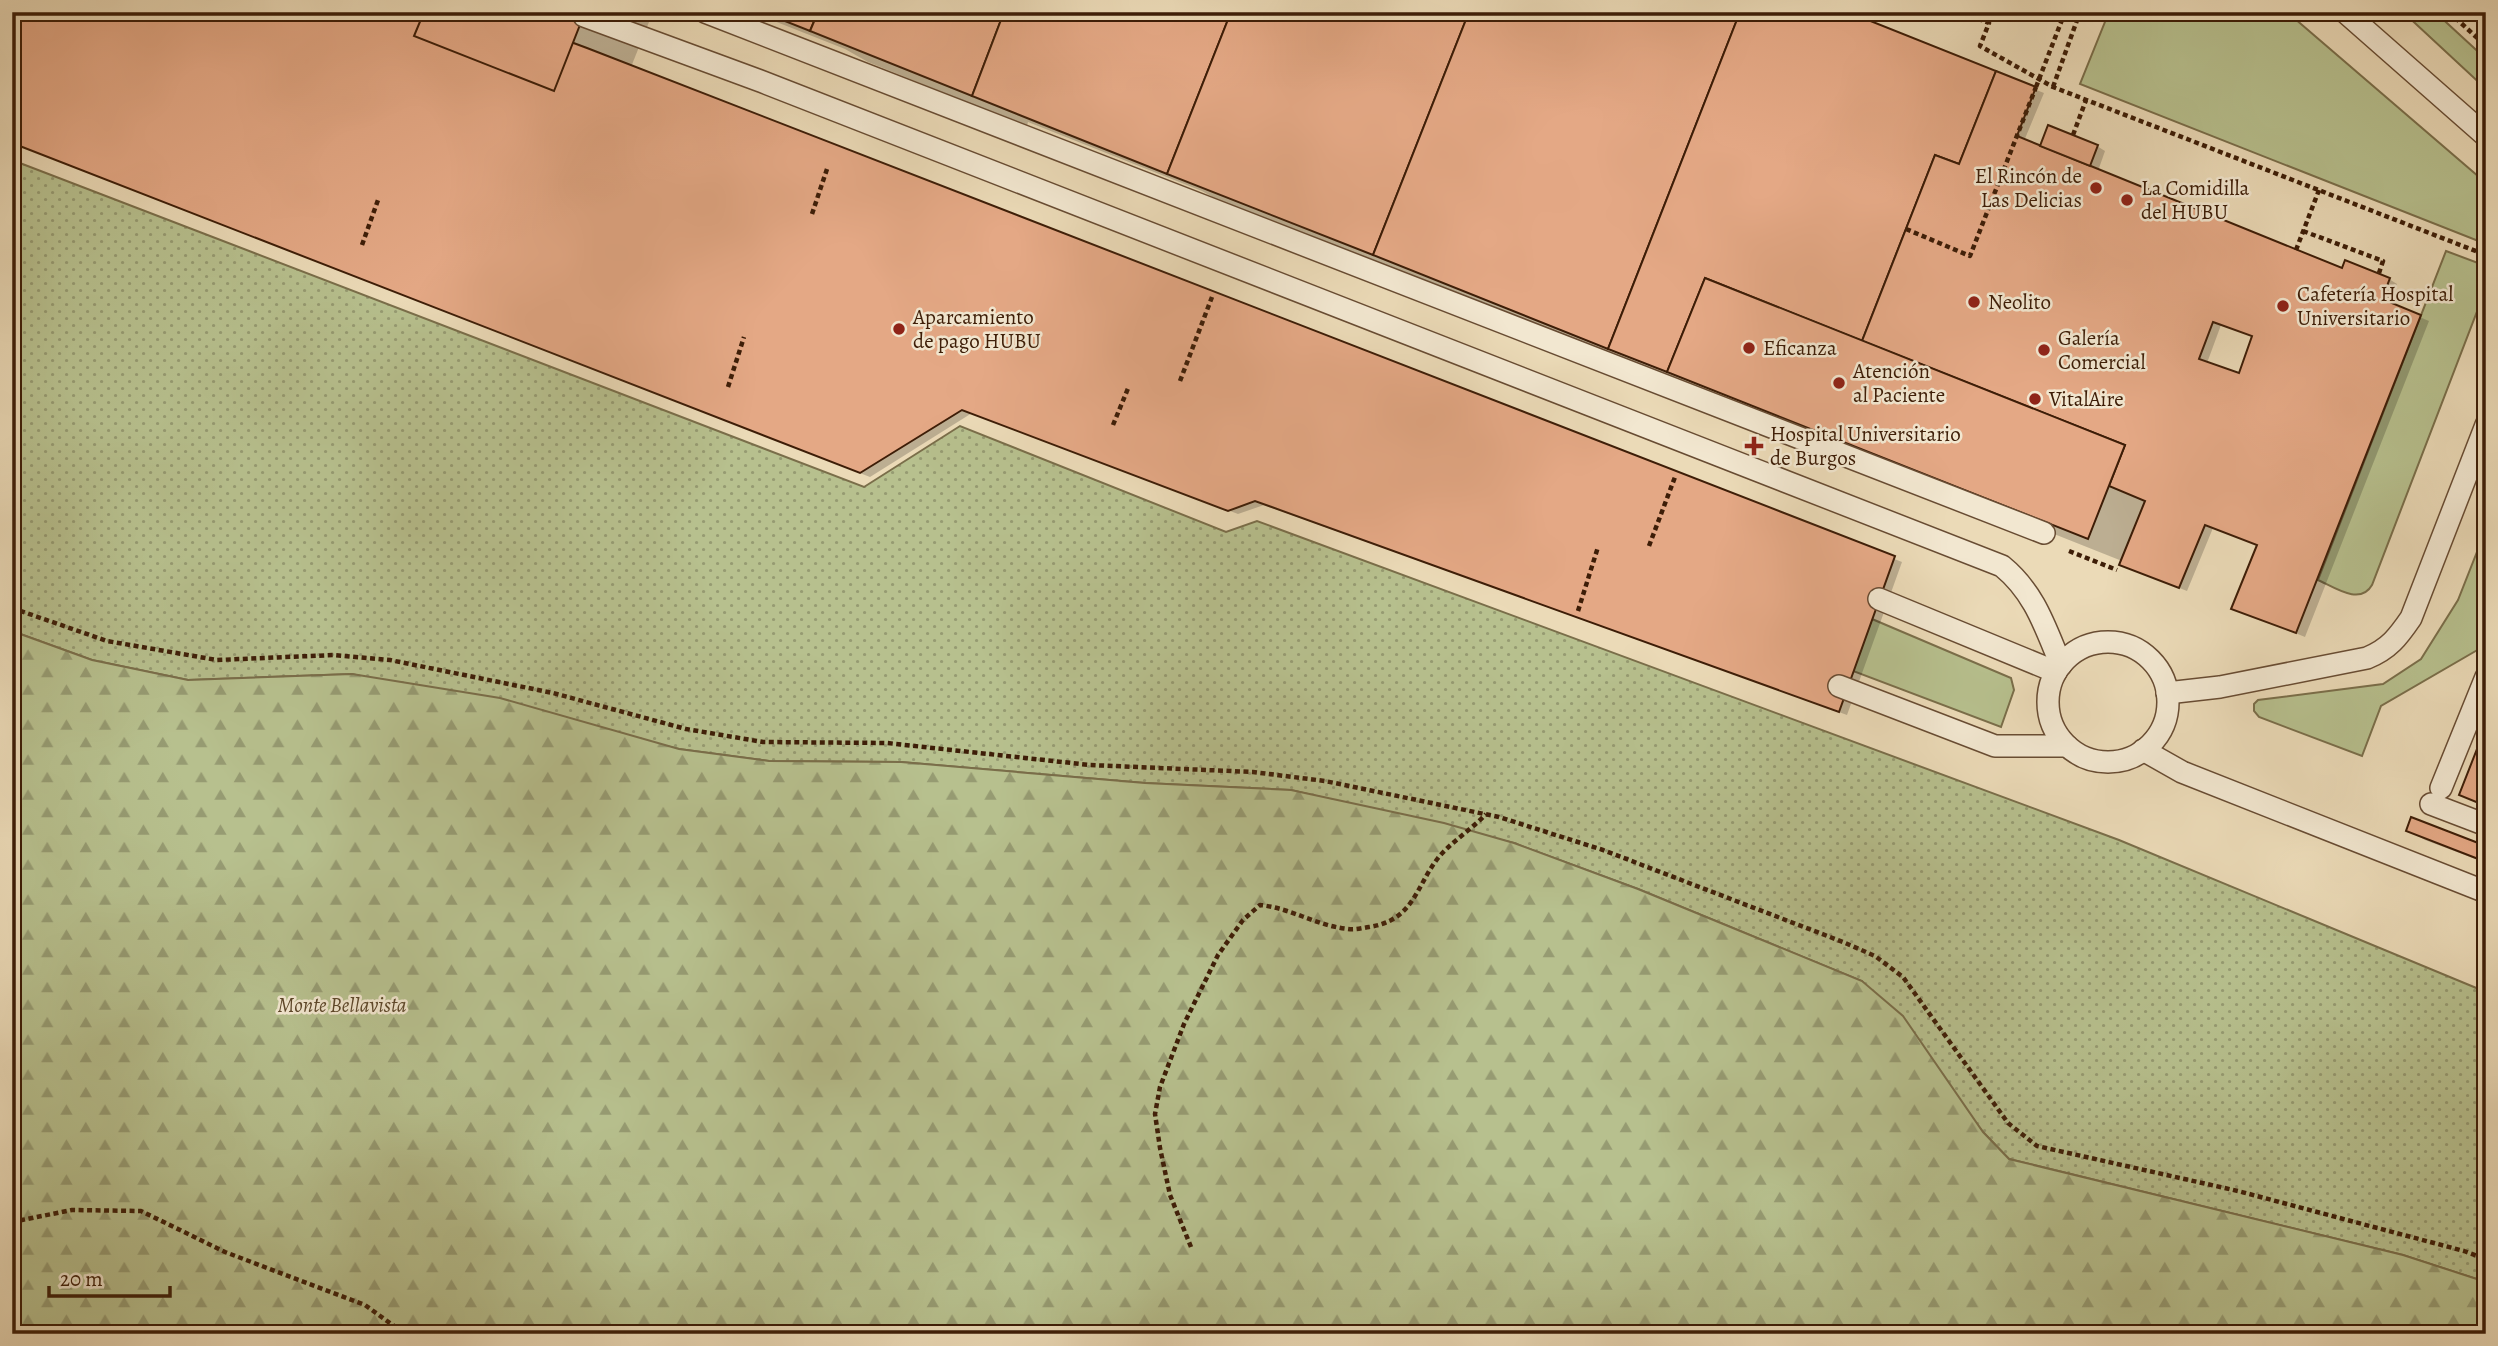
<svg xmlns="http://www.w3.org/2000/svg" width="2498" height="1346" font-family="Alegreya,serif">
<defs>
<pattern id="grass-dots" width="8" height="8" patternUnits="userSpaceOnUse" patternTransform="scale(1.75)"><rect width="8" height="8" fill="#b7c08e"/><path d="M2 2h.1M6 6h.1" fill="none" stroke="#969b72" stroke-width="1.8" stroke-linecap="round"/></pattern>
<pattern id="forest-firs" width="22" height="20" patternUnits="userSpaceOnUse" patternTransform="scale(1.75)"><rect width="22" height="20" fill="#b7c08e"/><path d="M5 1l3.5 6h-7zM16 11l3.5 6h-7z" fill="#969b72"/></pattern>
</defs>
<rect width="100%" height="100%" fill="#ebdab7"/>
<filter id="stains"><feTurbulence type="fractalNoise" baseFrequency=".00286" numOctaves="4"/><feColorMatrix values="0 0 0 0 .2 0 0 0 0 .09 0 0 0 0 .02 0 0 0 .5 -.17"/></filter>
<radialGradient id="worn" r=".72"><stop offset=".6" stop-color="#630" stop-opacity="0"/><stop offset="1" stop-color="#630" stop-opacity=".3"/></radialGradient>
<path fill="url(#grass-dots)" stroke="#7a6e4a" stroke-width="2" d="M 12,160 L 864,487 L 960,426 L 1226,532 L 1257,521 L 2119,840 L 2486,992 L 2486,1282 L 2403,1255 L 2009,1159 L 1983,1132 L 1862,981 L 1638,889 L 1514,843 L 1291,790 L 1145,783 L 901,762 L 769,761 L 679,749 L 352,674 L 188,680 L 92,660 L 12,631 Z"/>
<path fill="url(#forest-firs)" stroke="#7a6e4a" stroke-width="2" d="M 12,631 L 92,660 L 188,680 L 352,674 L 500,698 L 679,749 L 769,761 L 901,762 L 1145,783 L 1291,790 L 1444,823 L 1514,843 L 1638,889 L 1862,981 L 1903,1016 L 1983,1132 L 2009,1159 L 2403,1255 L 2486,1282 L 2486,1334 L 12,1334 Z"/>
<g fill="#b7c08e" stroke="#7a6e4a" stroke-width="2">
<path d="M 2109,12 L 2287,12 L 2486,183 L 2486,244 L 2080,84 Z"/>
<path d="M 2403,12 L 2435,12 L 2486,59 L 2486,89 Z"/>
<path d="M 2446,251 L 2486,266 L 2486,288 L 2372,585 C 2360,606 2334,587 2318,580 Z"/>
<path d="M 2486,529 L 2486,645 L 2381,706 L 2362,756 L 2259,717 L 2254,711 L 2254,704 L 2258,700 L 2383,684 L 2421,659 L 2458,600 Z"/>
<path d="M 1872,619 L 2011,678 L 2014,690 L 2001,727 L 1853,671 Z"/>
</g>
<g fill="#0003" fill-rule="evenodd">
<path d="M 12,12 L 653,12 L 631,67 L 1902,562 L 1847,715 L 1264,505 L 1238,514 L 972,413 L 870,477 L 12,142 Z"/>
<path d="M 751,12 L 1844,12 L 2044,93 L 2024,141 L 2041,148 L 2049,127 L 2097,146 L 2105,151 L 2098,171 L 2343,270 L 2389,279 L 2397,284 L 2389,304 L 2429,321 L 2305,637 L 2234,608 L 2259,546 L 2213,528 L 2187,591 L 2129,568 L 2122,561 L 1725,403 L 1702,390 L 1430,282 L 1428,285 L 1225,204 L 1202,191 L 1028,122 L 1027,126 L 868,62 L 845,49 ZM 2221,325 L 2254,337 L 2240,375 L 2207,363 Z"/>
<path d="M 2408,830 L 2486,848 L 2486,863 L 2425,840 Z"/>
</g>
<g fill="#e4a885" stroke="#3d1d07" stroke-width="2" fill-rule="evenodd">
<path d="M 12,12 L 490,12 L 587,48 L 1895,556 L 1839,712 L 1255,501 L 1228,511 L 962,410 L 860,473 L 12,143 Z"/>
<path d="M 424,12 L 585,12 L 554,91 L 414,36 Z"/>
<path d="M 762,12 L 818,12 L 810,31 Z"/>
<path d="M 818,12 L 1004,12 L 972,96 L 810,31 Z"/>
<path d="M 1004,12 L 1231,12 L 1167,174 L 972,96 Z"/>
<path d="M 1231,12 L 1469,12 L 1373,255 L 1167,174 Z"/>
<path d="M 1469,12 L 1740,12 L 1608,349 L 1373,255 Z"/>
<path d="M 1740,12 L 1848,12 L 1996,71 L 1959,164 L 1935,155 L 1862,341 L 1705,278 L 1667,372 L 1608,349 Z"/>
<path d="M 1996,71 L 2036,87 L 2017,136 L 2342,268 L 2345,260 L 2390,278 L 2382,299 L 2421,315 L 2296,633 L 2231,609 L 2257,545 L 2205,525 L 2179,588 L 2119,565 L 2145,501 L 2109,486 L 2125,445 L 1862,341 L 1935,155 L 1959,164 ZM 2213,322 L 2252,336 L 2239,373 L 2199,359 Z"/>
<path d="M 2048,125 L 2098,145 L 2090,166 L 2040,146 Z"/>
<path d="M 1705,278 L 2125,445 L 2088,539 L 1667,372 Z"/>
<path d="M 2486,726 L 2486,806 L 2459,795 Z"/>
<path d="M 2411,817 L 2486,846 L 2486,862 L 2406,831 Z"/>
</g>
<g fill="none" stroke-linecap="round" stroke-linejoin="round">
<defs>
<g id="service">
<path d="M 705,12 L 2044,533"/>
<path d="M 2345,12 L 2486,136"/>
<path d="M 584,16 L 763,82 L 2002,566 C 2035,593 2045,627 2061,665"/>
<path d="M 1879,599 L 2056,672"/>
<circle cx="2108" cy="702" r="60"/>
<path d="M 1839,686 L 1995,746 L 2067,746"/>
<path d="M 2167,693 L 2220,687 L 2367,658 C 2389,649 2398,637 2411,618 L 2486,425"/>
<path d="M 2143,750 L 2182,772 L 2486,892"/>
<path d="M 2441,788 L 2486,677"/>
<path d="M 2431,804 L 2486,825"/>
</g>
</defs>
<use href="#service" stroke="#684c33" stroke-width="24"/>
<g stroke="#3d1d07" stroke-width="4.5" stroke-dasharray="5 3.5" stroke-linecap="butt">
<path d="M 1962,12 L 1989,23 L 1980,46 L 2053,87 L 2486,255"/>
<path d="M 2449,12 L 2486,46"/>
<path d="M 2053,87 L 2080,12"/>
<path d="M 2073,135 L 2086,100"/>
<path d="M 812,214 L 827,169"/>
<path d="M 1906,229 L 1970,256 L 2036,87"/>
<path d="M 2303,231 L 2383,261 L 2379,273"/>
<path d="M 362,245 L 378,200"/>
<path d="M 2296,250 L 2319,190"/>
<path d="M 1180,381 L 1212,297"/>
<path d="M 728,387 L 744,337"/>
<path d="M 1113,425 L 1129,386"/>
<path d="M 1649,546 L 1675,477"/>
<path d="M 2069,551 L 2117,570"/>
<path d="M 12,608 L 107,641 L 217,660 L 334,655 L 390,660 L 553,693 L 686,729 L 763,742 L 887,743 L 1090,765 L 1253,772 L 1325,781 L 1499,817 L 1603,850 L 1843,942 L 1875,956 L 1903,977 L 2008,1123 L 2037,1146 L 2238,1191 L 2464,1251 L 2486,1259"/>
<path d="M 1578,611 L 1598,547"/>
<path d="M 12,1217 L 22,1220 L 72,1210 L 141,1211 L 225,1252 L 365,1305 L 405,1334"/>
<path d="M 1191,1247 L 1170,1195 L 1160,1148 L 1155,1114 L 1160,1087 L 1184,1024 L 1218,955 L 1243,920 L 1260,905 C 1291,908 1317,926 1348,929 C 1355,930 1362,928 1369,927 C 1414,920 1415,888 1438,858 C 1450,843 1472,829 1486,814"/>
</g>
<use href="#service" stroke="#f2e7d0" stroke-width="21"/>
<path stroke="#3d1d07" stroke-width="4.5" stroke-dasharray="5 3.5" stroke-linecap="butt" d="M 2036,87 L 2065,12"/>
</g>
<g fill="#8f2418" stroke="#f2e7d0" stroke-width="2.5">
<circle cx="2096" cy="188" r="7"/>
<circle cx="2127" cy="200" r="7"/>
<circle cx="1974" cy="302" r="7"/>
<circle cx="2283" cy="306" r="7"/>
<circle cx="899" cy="329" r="7"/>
<circle cx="1749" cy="348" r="7"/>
<circle cx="2044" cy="350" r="7"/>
<circle cx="1839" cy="383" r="7"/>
<circle cx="2035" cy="399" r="7"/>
<path d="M1750.5 435.5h7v7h7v7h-7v7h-7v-7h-7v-7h7z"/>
</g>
<g text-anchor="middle" stroke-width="5" stroke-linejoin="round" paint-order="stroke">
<g font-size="21" fill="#3d1d07" stroke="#f2e7d0" text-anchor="start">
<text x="2082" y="183" text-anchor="end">El Rincón de<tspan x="2082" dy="24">Las Delicias</tspan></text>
<text x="2141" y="195">La Comidilla<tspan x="2141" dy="24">del HUBU</tspan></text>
<text x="2297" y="301">Cafetería Hospital<tspan x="2297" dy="24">Universitario</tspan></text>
<text x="1988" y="309">Neolito</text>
<text x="913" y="324">Aparcamiento<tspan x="913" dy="24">de pago HUBU</tspan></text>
<text x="2058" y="345">Galería<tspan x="2058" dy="24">Comercial</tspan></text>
<text x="1763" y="355">Eficanza</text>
<text x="1853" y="378">Atención<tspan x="1853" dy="24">al Paciente</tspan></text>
<text x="2049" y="406">VitalAire</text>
<text x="1770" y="441">Hospital Universitario<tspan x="1770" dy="24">de Burgos</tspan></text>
</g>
<g font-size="21" font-style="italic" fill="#5c4629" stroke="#f2e7d0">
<text x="342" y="1012">Monte Bellavista</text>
</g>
</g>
<rect width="2498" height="1346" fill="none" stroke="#ebdab7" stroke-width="42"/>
<rect x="14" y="14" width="2470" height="1318" fill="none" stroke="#3d1d07" stroke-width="3.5"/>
<rect x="21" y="21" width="2456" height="1304" fill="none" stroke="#3d1d07" stroke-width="2"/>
<path d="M49 1286v10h121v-10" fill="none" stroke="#3d1d07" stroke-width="3.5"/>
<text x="60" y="1286" font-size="21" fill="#3d1d07" stroke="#f2e7d0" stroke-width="5" paint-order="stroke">20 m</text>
<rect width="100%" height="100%" filter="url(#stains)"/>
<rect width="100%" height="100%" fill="url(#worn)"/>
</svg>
